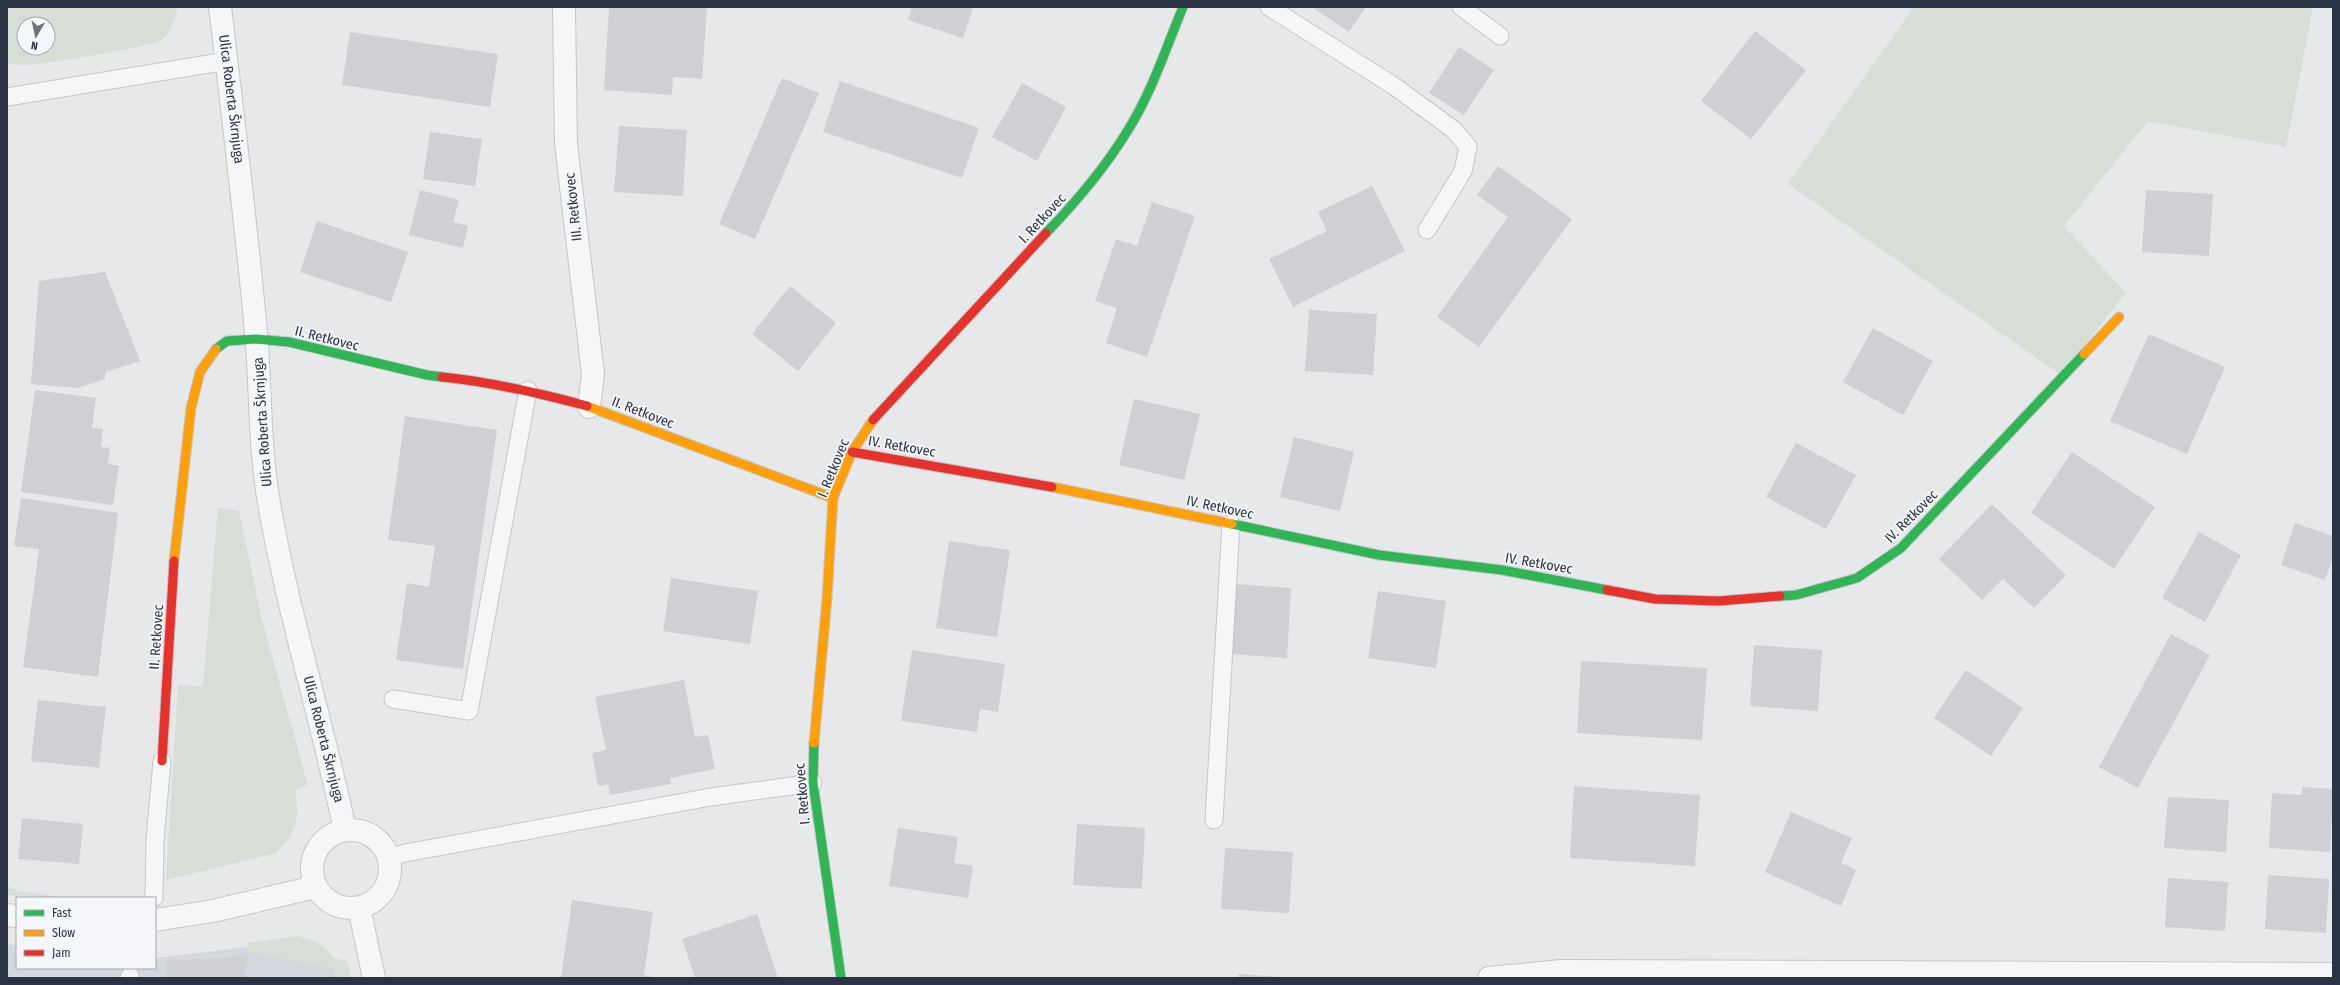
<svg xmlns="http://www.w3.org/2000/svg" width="2340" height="985" font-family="'Fira Sans Condensed',sans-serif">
<rect width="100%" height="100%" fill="#e6e8ea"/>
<path fill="#d4d7dd" d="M 7,944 L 17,945 L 17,968 L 155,968 L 155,958 L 257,946 L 337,963 L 336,978 L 7,978 Z"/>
<g fill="#d6ded6" fill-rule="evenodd">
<path d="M 7,7 L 177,7 C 178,17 169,33 162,40 C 155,46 40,65 25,65 C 19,65 13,64 7,63 ZM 24,24 L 48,24 L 48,48 L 24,48 Z"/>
<path d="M 1914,7 L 2313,7 L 2286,147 L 2148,121 L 2064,226 L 2126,293 L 2061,375 L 1788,184 Z"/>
<path d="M 218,508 L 239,511 L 261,616 L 308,786 L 295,790 C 300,818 297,833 276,853 L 166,880 L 178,685 L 203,687 Z"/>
<path d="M 7,886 L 19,891 L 68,898 L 7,895 Z"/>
<path d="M 297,936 C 314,940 324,944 334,958 L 346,961 L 349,966 L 350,978 L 333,978 L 334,969 L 247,952 L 248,943 Z"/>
</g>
<g fill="#ced0d3">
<path d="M 609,7 L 707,7 L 702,79 L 673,77 L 672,95 L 604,90 Z"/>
<path d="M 912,7 L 973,7 L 963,38 L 908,20 Z"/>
<path d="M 1312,7 L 1366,7 L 1349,32 Z"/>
<path d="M 1755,31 L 1806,70 L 1751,139 L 1701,101 Z"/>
<path d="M 350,32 L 498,54 L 490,107 L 342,85 Z"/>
<path d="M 1459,47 L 1494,70 L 1464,115 L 1429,93 Z"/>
<path d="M 782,78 L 819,93 L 755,239 L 719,224 Z"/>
<path d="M 840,81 L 979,128 L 962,178 L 823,132 Z"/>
<path d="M 1022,83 L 1066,107 L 1037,161 L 992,137 Z"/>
<path d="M 619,126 L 687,130 L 683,196 L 614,192 Z"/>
<path d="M 430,132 L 482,139 L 475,186 L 423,179 Z"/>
<path d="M 1498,166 L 1572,219 L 1479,347 L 1437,317 L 1508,217 L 1477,195 Z"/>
<path d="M 1372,186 L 1405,251 L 1293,307 L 1269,259 L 1327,231 L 1318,212 Z"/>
<path d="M 420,190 L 459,200 L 453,222 L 468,226 L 463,248 L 409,235 Z"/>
<path d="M 2146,190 L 2213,194 L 2209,256 L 2142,252 Z"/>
<path d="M 1152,202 L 1195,216 L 1147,357 L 1106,343 L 1117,308 L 1095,301 L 1116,239 L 1137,246 Z"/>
<path d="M 317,221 L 408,252 L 391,302 L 300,272 Z"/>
<path d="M 105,272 L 140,361 L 106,372 L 105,379 L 77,388 L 31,384 L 39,281 Z"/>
<path d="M 790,286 L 836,323 L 798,371 L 752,334 Z"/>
<path d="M 1309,310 L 1377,314 L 1373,375 L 1305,371 Z"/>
<path d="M 1873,328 L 1933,361 L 1903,415 L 1843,382 Z"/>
<path d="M 2149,334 L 2225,367 L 2187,454 L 2110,421 Z"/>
<path d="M 35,390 L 96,398 L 92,428 L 103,429 L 101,447 L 110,448 L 108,464 L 119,466 L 113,505 L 21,492 Z"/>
<path d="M 1134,399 L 1200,414 L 1184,480 L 1119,465 Z"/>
<path d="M 405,416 L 497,430 L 463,669 L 396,660 L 407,583 L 429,587 L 435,546 L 388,540 Z"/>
<path d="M 1294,437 L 1354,452 L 1340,511 L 1280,497 Z"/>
<path d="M 1796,443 L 1856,475 L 1826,529 L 1766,497 Z"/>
<path d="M 2072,452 L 2155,507 L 2114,569 L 2031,513 Z"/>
<path d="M 21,498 L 118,513 L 98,677 L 23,667 L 39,549 L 14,546 Z"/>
<path d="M 1992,504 L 2066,575 L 2034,608 L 2003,579 L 1982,600 L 1939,559 Z"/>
<path d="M 2295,523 L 2333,536 L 2333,557 L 2325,580 L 2281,565 Z"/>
<path d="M 2199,532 L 2241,555 L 2205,622 L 2162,598 Z"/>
<path d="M 949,541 L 1010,550 L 997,637 L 936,628 Z"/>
<path d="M 671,578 L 758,591 L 750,644 L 663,631 Z"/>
<path d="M 1235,584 L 1291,588 L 1287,658 L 1231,654 Z"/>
<path d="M 1378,591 L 1446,601 L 1436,668 L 1368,658 Z"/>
<path d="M 2171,634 L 2210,655 L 2138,788 L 2099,767 Z"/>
<path d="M 1754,645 L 1822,650 L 1818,711 L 1750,706 Z"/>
<path d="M 912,650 L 1005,664 L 998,712 L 980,709 L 977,732 L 901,721 Z"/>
<path d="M 1581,661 L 1707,668 L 1702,740 L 1577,733 Z"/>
<path d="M 1966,670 L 2023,708 L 1991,756 L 1934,718 Z"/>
<path d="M 684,680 L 695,737 L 708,735 L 715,769 L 670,778 L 671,784 L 610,795 L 608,784 L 598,786 L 592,753 L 606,750 L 595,697 Z"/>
<path d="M 38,700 L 106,707 L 99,768 L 31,761 Z"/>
<path d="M 1574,786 L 1700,795 L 1695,866 L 1570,858 Z"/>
<path d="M 2302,787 L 2333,789 L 2330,852 L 2269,848 L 2272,793 L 2302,795 Z"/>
<path d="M 2168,797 L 2229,800 L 2226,852 L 2164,848 Z"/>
<path d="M 1791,812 L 1852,838 L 1841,863 L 1856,870 L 1841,906 L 1765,872 Z"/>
<path d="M 22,818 L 83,824 L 79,864 L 18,859 Z"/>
<path d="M 1077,824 L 1145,828 L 1142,889 L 1073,885 Z"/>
<path d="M 898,828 L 958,837 L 954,863 L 973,866 L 968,898 L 889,886 Z"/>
<path d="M 1225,848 L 1293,852 L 1289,913 L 1221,909 Z"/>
<path d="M 2268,875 L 2329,879 L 2326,933 L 2265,929 Z"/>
<path d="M 2168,878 L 2228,882 L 2225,931 L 2165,927 Z"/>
<path d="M 572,900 L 653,912 L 644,975 L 657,978 L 561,978 Z"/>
<path d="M 757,914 L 778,978 L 695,978 L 682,939 Z"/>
<path d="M 247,956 L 245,978 L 166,978 L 167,961 Z"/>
<path d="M 1239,974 L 1281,977 L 1281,978 L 1238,978 Z"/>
</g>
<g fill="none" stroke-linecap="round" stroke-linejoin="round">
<defs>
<g id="lane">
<path d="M 1269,7 L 1394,86 L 1454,130 L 1468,147 L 1463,171 L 1427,230"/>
<path d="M 1461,7 L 1500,36"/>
<path d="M 7,97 L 227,61"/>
<path d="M 393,699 L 469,711 L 528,390"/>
<path d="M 1214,820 L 1231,524"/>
<path d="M 389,858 L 405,853 L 711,797 L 813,783"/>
<path d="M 154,898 L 155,840 L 162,761"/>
<path d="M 129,978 L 130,976"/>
</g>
<g id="street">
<path d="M 220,7 C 233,115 246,223 256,332 C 261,389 259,446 269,503 C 288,613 322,720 345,830"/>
<path d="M 564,7 L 566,144 L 593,374 L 589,407"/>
<circle cx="351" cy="869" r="39"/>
<path d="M 359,908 L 374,978"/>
<path d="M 7,915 L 17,916"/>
<path d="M 155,920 L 213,911 L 315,887"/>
<path d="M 1489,978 L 1562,971 L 2333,974"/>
</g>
<g id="fast">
<path d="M 1046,233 C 1077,201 1105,168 1128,130 C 1152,92 1166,48 1183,7"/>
<path d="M 216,349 L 227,341 L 256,339 L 289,342 L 427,375 L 442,377"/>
<path d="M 1232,524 L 1379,555 L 1502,570 L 1607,590"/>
<path d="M 1780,596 L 1796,595 L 1857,578 L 1901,548 L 2084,354"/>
<path d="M 814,743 L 813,783 L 841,978"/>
</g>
<g id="slow">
<path d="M 2084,354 L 2119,317"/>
<path d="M 587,406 L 833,498"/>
<path d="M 1052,487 L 1232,524"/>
<path d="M 174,561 L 191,408 L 200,372 L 216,349"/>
<path d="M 814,743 L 827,598 L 833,498 L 852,452 L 873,420"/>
</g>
<g id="jam">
<path d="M 442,377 C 492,382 539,393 587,406"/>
<path d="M 873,420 L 1046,233"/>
<path d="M 852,452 L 1052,487"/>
<path d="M 1607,590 L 1655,599 L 1719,601 L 1780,596"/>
<path d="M 162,761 L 174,561"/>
</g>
</defs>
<use href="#lane" stroke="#c4c6c8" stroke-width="19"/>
<use href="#street" stroke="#c4c6c8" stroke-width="24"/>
<use href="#fast" stroke="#c4c6c8" stroke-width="11"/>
<use href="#slow" stroke="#c4c6c8" stroke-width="11"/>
<use href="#jam" stroke="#c4c6c8" stroke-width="11"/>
<use href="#lane" stroke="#f5f6f7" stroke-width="17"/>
<use href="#street" stroke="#f5f6f7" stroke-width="22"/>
<use href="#fast" stroke="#30b455" stroke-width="9"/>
<use href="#slow" stroke="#ff9f0a" stroke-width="9"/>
<use href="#jam" stroke="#e5322d" stroke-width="9"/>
</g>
<g text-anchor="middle" stroke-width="3.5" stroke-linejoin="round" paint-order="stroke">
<g font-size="14" fill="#2b3445" stroke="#f4f6f9">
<text transform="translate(232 99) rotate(83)" y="5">Ulica Roberta Škrnjuga</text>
<text transform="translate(573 207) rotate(-96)" y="5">III. Retkovec</text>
<text transform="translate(1042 218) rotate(-47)" y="5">I. Retkovec</text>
<text transform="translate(327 338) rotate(14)" y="5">II. Retkovec</text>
<text transform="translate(643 412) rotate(21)" y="5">II. Retkovec</text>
<text transform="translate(262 422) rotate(-94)" y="5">Ulica Roberta Škrnjuga</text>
<text transform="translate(902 446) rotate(10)" y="5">IV. Retkovec</text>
<text transform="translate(833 468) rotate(-68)" y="5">I. Retkovec</text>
<text transform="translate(1220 507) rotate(12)" y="5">IV. Retkovec</text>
<text transform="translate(1911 516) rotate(-45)" y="5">IV. Retkovec</text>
<text transform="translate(1539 563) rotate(10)" y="5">IV. Retkovec</text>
<text transform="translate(156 637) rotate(-86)" y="5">II. Retkovec</text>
<text transform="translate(324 739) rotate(76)" y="5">Ulica Roberta Škrnjuga</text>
<text transform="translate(802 794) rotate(-95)" y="5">I. Retkovec</text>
</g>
</g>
<rect width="2340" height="985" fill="none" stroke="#2b3445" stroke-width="16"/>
<rect x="16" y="897" width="140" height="72" fill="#f4f6f9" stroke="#a4a8b1"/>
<rect x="24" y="910" width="20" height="6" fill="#30b455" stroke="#a4a8b1"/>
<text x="52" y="917" font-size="12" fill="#2b3445">Fast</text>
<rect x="24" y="930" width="20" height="6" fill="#ff9f0a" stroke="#a4a8b1"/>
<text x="52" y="937" font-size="12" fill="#2b3445">Slow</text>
<rect x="24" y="950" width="20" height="6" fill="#e5322d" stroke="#a4a8b1"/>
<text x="52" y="957" font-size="12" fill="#2b3445">Jam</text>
<g transform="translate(36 36) rotate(189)"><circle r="19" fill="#f4f6f9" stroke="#a4a8b1"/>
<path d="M0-3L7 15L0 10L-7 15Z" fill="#6c737f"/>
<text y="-6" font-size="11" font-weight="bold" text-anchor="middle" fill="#2b3445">N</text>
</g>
</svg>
